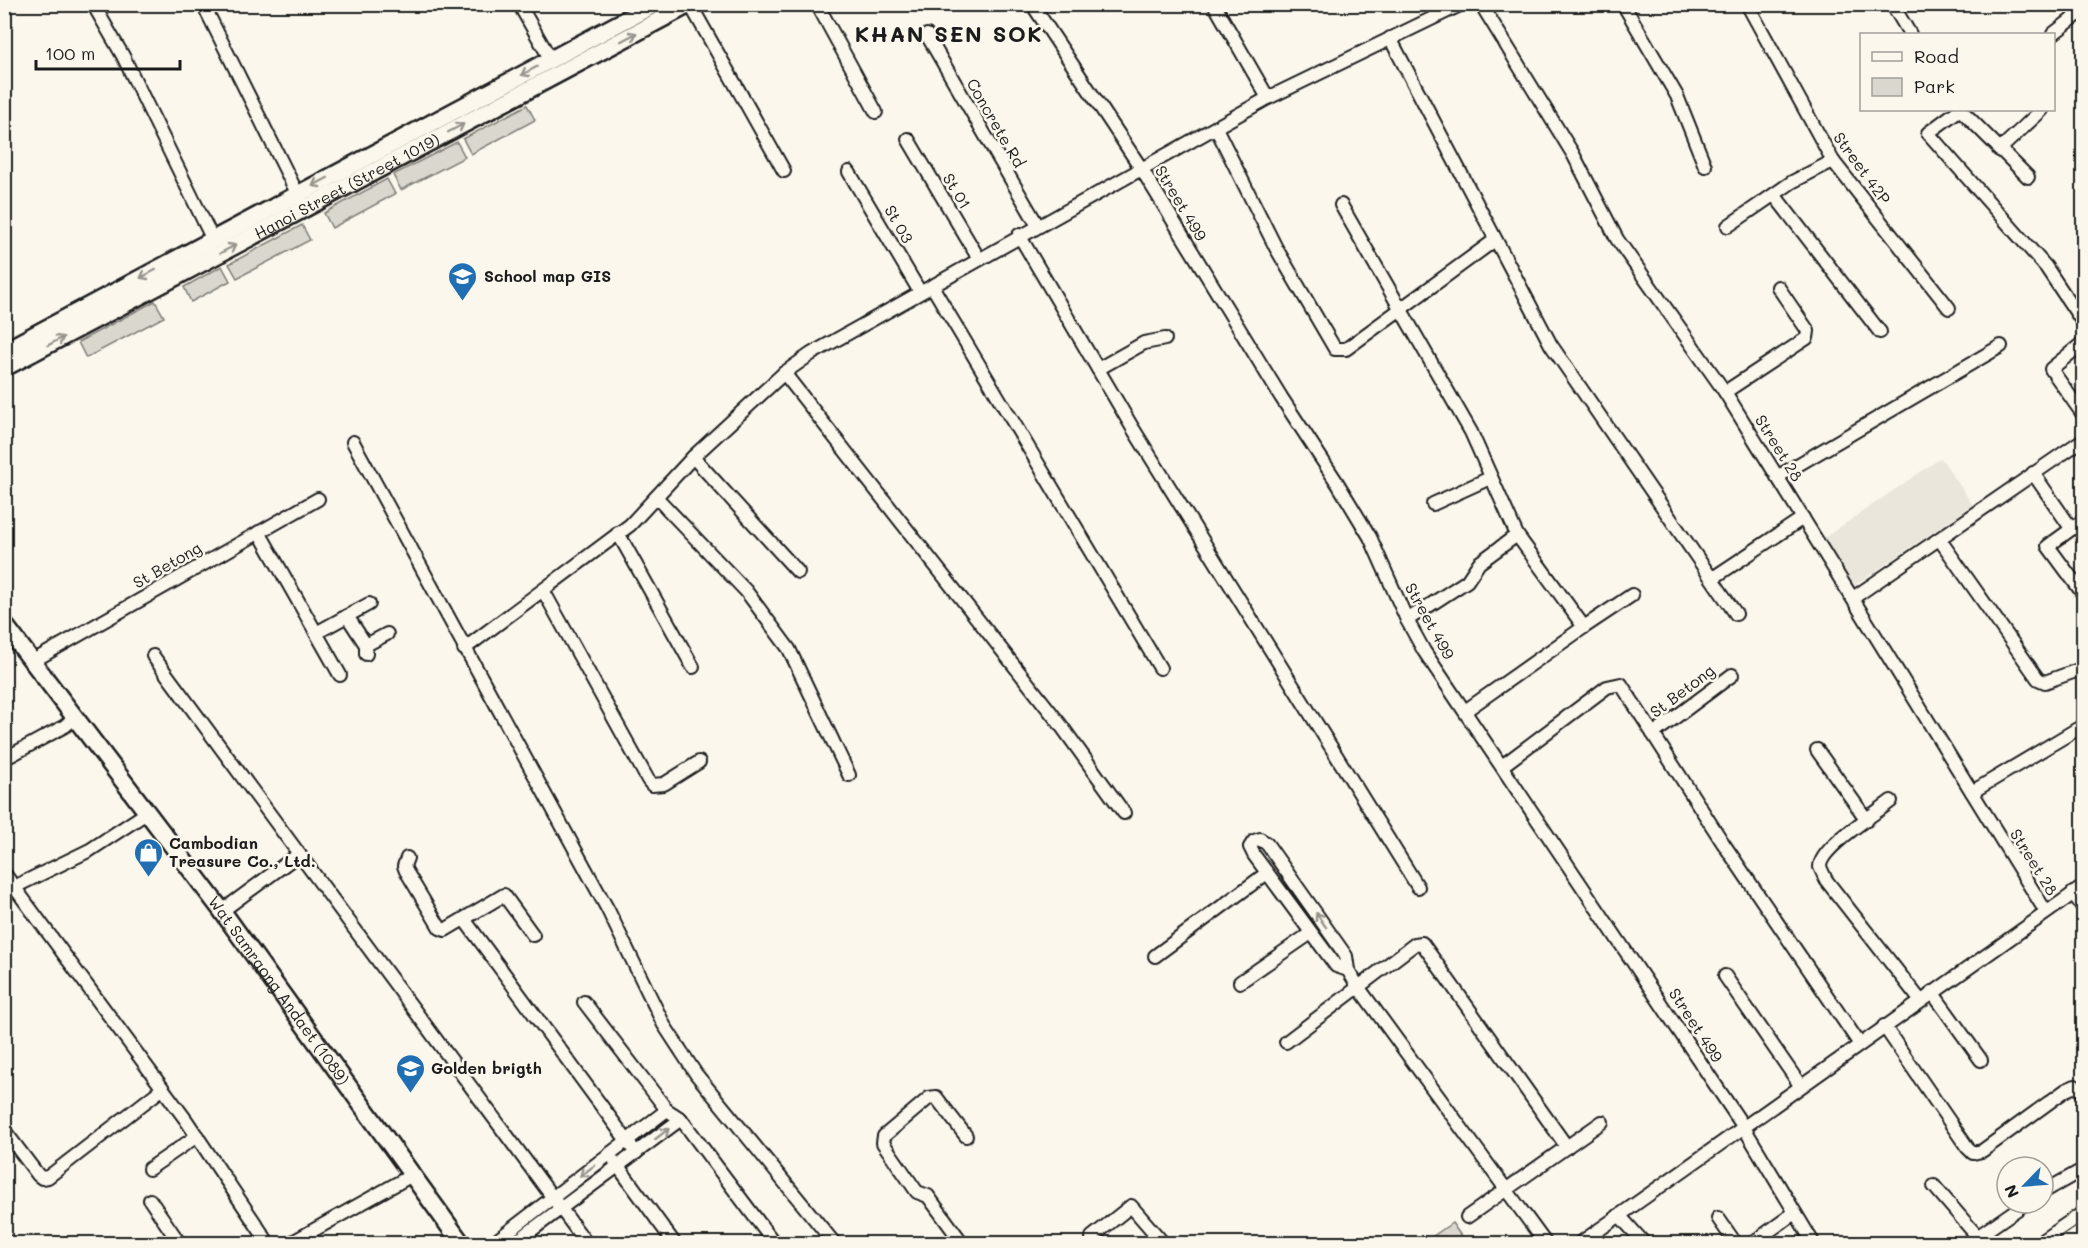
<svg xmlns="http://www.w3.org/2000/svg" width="2088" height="1248" font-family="Mali,sans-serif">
<rect width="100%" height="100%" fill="#fbf7ec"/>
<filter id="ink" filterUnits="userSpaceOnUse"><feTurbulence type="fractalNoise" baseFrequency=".0167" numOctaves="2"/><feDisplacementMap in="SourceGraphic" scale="12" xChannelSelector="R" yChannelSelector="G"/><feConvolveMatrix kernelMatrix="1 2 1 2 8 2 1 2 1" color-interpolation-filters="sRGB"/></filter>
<g filter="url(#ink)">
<path fill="#eae6dc" d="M 1941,458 L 1973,505 L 1854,586 L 1824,538 Z"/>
<g fill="#dad7ce" stroke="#7b7a75" stroke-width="1.5">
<path d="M 527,105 L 535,120 L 471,154 L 463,139 Z"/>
<path d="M 457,142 L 465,157 L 401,190 L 393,175 Z"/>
<path d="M 387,179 L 395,194 L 332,228 L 324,213 Z"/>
<path d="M 302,225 L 310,240 L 237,278 L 229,264 Z"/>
<path d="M 222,266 L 230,281 L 191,302 L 184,287 Z"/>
<path d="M 155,301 L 164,317 L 86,358 L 78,342 Z"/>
<path d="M 1452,1223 L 1466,1243 L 1428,1243 L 1426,1241 Z"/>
</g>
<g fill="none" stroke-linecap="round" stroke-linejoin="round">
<defs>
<g id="minor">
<path d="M 93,4 L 123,56 L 213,240"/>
<path d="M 203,4 L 300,199"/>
<path d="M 519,4 L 551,60"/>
<path d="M 690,4 L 784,171"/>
<path d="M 817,4 L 876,112"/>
<path d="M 1032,4 L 1141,168 L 1281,397 L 1338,484 L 1370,537 L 1407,620 L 1424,651 L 1743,1126 L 1814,1244"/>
<path d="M 1214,4 L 1268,98"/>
<path d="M 1481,4 L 1573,154 L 1617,239 L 1725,392 L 2046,912"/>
<path d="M 1623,4 L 1677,96 L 1705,166"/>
<path d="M 1747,4 L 1833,161 L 1949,308"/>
<path d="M 1892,4 L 1910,34"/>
<path d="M 2053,34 L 2084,10"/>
<path d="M 927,35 L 1038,226"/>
<path d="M 1390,38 L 1551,345 L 1736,614"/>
<path d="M 1959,110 L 1928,133 L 2046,267 L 2084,324"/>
<path d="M 1961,110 L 2028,177"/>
<path d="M 1216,128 L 1276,248 L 1335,349 L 1346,349 L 1495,240"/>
<path d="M 908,139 L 979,259"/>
<path d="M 1999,150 L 2042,110"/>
<path d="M 849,172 L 920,292"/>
<path d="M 1775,196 L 1880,332"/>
<path d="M 1341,205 L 1471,432 L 1517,535 L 1584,627 L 1465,711"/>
<path d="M 1728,226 L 1792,182 L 1833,161"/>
<path d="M 1019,235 L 1132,427 L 1418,887"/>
<path d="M 932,286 L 1160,668"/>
<path d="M 2084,342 L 2051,369 L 2084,416"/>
<path d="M 1098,369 L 1144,343 L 1165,339"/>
<path d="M 784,373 L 1060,724 L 1124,813"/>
<path d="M 1725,392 L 1807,338 L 1808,331 L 1778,287"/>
<path d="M 353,442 L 608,910 L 664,1025 L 696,1074 L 835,1244"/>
<path d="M 693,457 L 798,572"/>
<path d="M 2033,473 L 2071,528"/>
<path d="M 1777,477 L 2001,346"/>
<path d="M 656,497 L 746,591 L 789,649 L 849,775"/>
<path d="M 1433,504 L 1490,478"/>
<path d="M 2084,520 L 2048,546 L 2084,595"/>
<path d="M 259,532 L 340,675"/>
<path d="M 618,533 L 693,667"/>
<path d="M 1940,540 L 2038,679 L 2045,682 L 2084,668"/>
<path d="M 1713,578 L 1803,518"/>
<path d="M 544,592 L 648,780 L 652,785 L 664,784 L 699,762"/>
<path d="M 1853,598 L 2084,439"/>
<path d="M 347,616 L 366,645 L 366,654"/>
<path d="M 1407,620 L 1467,581 L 1479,563 L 1517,535"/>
<path d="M 1584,627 L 1632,595"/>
<path d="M 316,633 L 369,604"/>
<path d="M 366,645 L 387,634"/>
<path d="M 464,649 L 630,525 L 693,457 L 784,373 L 811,354 L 1268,98 L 1462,4"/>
<path d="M 153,656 L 587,1244"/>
<path d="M 33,661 L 318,499"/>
<path d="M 1653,734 L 1732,675"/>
<path d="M 1817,750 L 1867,820"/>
<path d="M 4,759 L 65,726 L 75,717"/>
<path d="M 1502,766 L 1607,687 L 1621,684 L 1723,843 L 1859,1043"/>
<path d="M 1972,792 L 2084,725"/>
<path d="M 1891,801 C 1875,814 1820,848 1820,867 L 1826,880 L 1920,1000"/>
<path d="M 407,858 L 404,866 L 406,871 L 440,928 L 445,930 L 504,895 L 533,935"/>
<path d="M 4,873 L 186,1120 L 269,1244"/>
<path d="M 4,892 L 90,850 L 148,812"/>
<path d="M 2073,893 L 2084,909"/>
<path d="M 222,911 L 299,854"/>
<path d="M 464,919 L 636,1153"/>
<path d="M 1155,956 L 1267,873"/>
<path d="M 1348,970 L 1336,966 L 1254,855 L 1250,847 L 1254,841 L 1260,839 L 1267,844 L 1346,956 L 1348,970 L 1359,988 L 1546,1244"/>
<path d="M 1725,976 L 1800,1085"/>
<path d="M 1240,982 L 1311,933"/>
<path d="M 1932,992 L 1981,1060"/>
<path d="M 584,1002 L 667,1110 L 681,1119 L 775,1244"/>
<path d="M 1884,1026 L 1967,1147 L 1973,1153 L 1982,1151 L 2066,1090 L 2075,1086 L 2084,1093"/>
<path d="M 1286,1042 L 1415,944 L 1422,943 L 1567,1147"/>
<path d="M 4,1130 L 38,1175 L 42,1178 L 48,1177 L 162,1089"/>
<path d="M 615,1162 L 675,1244"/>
<path d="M 149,1169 L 197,1136"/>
<path d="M 1934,1186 L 1977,1236"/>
<path d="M 2043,1192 L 2084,1169"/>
<path d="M 150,1200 L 180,1244"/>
<path d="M 1619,1215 L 1645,1244"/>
<path d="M 1467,1217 L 1602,1122"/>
<path d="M 1718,1218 L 1736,1244"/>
<path d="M 4,1239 L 7,1244"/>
<path d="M 289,1244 L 412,1175"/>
<path d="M 492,1244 L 667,1110"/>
<path d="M 513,1244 L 681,1119"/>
<path d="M 963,1244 L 928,1196 L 917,1192 L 883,1143 L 884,1136 L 929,1098 L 936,1097 L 966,1136"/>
<path d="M 1093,1244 L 1092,1237 L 1131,1206 L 1164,1244"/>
<path d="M 1579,1244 L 2084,886"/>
<path d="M 1751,1244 L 1793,1214"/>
<path d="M 1967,1244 L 2026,1203"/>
<path d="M 2037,1244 L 2084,1212"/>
</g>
<g id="major">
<path d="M 4,351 L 655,4"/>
<path id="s1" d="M 4,368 L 690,4"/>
<path id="s2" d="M 4,624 L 222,911 L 462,1244"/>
</g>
</defs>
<use href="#minor" stroke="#1c1c1c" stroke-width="16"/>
<use href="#major" stroke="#1c1c1c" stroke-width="21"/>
<use href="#minor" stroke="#fbf7ec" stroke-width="12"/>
<use href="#major" stroke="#fbf7ec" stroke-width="16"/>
</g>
<defs><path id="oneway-shaft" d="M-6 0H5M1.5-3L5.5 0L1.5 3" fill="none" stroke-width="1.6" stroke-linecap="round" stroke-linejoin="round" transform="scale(1.5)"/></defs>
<g stroke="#97948e">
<use href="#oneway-shaft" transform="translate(629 37) rotate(-28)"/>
<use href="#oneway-shaft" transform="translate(529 71) rotate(152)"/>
<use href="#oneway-shaft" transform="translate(456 128) rotate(-28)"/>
<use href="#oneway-shaft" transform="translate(320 182) rotate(152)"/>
<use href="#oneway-shaft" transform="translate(228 249) rotate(-28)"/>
<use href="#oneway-shaft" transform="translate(148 274) rotate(152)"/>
<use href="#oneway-shaft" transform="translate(56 341) rotate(-28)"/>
<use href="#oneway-shaft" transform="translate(1321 920) rotate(-125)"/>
<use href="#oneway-shaft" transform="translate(662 1134) rotate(-38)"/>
<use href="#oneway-shaft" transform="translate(587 1171) rotate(143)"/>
</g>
</g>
<defs>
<symbol id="school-pin" viewBox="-11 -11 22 30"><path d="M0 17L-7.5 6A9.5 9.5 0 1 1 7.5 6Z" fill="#1f6fb2" stroke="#fbf7ec"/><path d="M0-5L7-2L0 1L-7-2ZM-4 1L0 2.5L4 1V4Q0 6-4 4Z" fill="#fff"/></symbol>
<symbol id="shop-pin" viewBox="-11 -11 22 30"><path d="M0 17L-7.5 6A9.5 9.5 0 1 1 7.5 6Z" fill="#1f6fb2" stroke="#fbf7ec"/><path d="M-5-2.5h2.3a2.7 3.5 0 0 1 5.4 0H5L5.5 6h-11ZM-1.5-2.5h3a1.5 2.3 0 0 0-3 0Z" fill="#fff"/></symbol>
</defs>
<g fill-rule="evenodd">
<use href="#school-pin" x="446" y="260" width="33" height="45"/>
<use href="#shop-pin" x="132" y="836" width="33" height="45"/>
<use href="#school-pin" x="394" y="1052" width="33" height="45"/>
</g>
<g text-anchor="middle" stroke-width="5" stroke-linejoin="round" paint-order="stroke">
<g font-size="16" fill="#1c1c1c" stroke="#fbf7ec">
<text transform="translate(996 123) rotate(60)" y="6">Concrete Rd</text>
<text transform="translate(1862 168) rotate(54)" y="6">Street 42P</text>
<text dy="6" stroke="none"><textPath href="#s1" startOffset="388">Hanoi Street (Street 1019)</textPath></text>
<text transform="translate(957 191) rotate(59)" y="6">St 01</text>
<text transform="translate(1181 203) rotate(59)" y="6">Street 499</text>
<text transform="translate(899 224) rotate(60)" y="6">St 03</text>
<text transform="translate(1779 448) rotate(58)" y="6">Street 28</text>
<text transform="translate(167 565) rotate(-30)" y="6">St Betong</text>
<text transform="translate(1430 621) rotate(61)" y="6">Street 499</text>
<text transform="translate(1682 691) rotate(-37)" y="6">St Betong</text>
<text transform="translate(2034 862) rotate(58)" y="6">Street 28</text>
<text dy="6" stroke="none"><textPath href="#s2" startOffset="458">Wat Samraong Andaet (1089)</textPath></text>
<text transform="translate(1696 1025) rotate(57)" y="6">Street 499</text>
</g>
<g font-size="16" font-weight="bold" fill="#1c1c1c" stroke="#fbf7ec" text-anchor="start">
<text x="484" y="282">School map GIS</text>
<text x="169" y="849">Cambodian<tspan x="169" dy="18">Treasure Co., Ltd.</tspan></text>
<text x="431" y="1074">Golden brigth</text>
</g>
<g font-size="22" font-weight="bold" letter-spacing="1.5" fill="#1c1c1c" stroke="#fbf7ec">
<text x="949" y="42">KHAN SEN SOK</text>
</g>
</g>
<rect width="2088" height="1248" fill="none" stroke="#fbf7ec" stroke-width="24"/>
<rect x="12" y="12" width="2064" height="1224" fill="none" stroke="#1c1c1c" stroke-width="2" filter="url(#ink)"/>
<rect x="1860" y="33" width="195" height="78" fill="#fbf7ec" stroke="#a29f99" stroke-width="1.5"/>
<rect x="1872" y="52" width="30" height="9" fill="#fbf7ec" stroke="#a29f99" stroke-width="1.5"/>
<text x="1914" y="63" font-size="18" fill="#1c1c1c">Road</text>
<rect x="1872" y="78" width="30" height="18" fill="#dad7ce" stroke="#a29f99" stroke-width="1.5"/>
<text x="1914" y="93" font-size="18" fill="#1c1c1c">Park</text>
<g transform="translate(2025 1185) rotate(245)"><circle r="28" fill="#fbf7ec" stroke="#a29f99" stroke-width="1.5"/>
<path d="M0-4.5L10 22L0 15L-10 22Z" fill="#1f6fb2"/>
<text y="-9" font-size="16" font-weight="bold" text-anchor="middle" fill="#1c1c1c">N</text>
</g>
<path d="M36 60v9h144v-9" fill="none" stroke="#1c1c1c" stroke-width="3"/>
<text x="45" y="60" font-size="18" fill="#1c1c1c" stroke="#fbf7ec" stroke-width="4.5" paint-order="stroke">100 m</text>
</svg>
